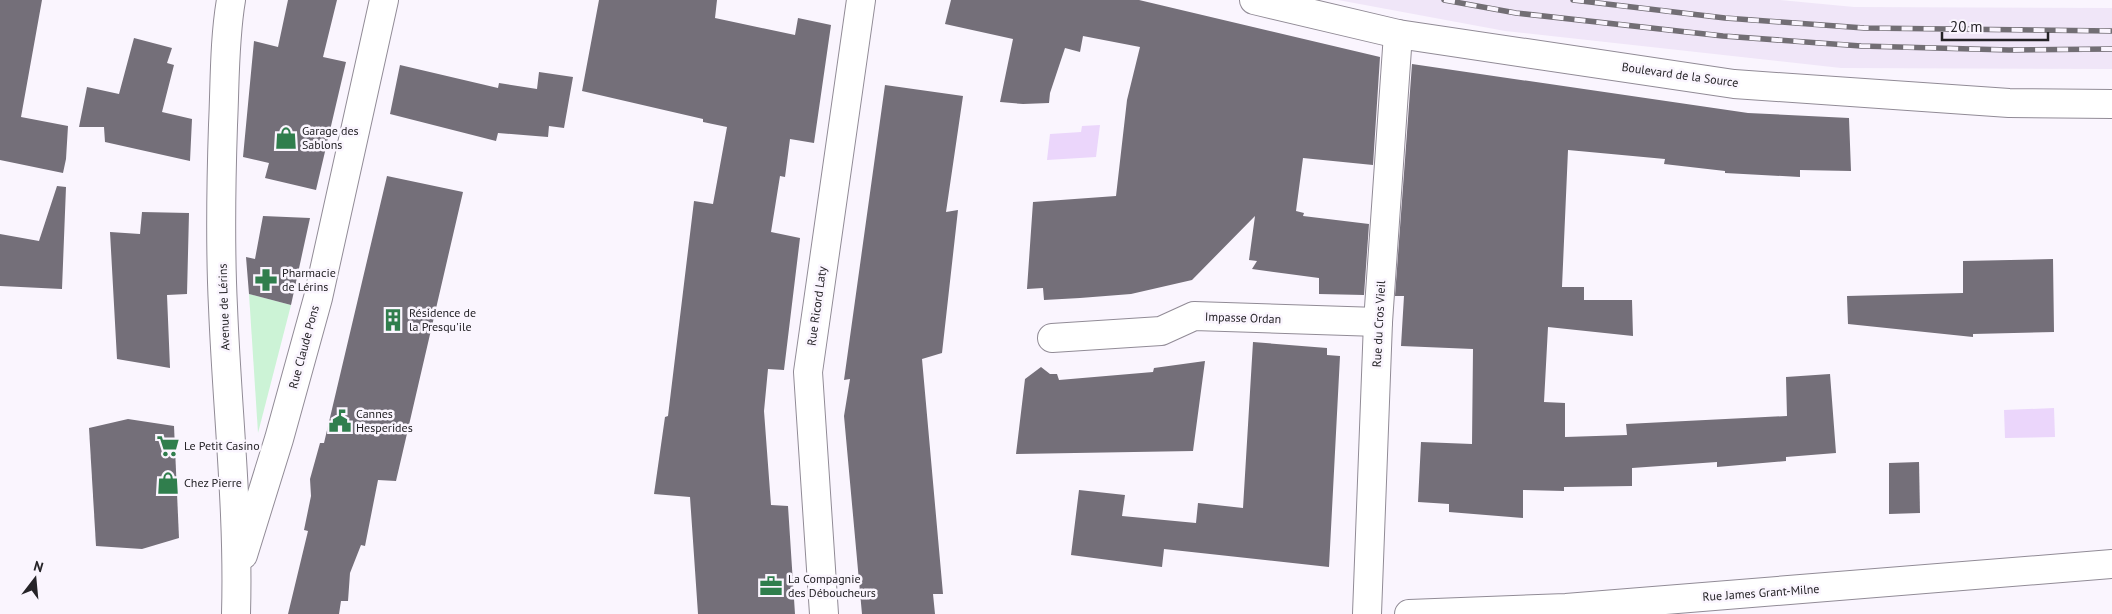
<svg xmlns="http://www.w3.org/2000/svg" width="2112" height="614" font-family="'PT Sans',sans-serif">
<rect width="100%" height="100%" fill="#faf5fe"/>
<path fill="#f0e6f8" d="M 1338,0 L 1780,0 L 1854,7 L 2112,8 L 2112,69 L 1841,68 L 1505,31 Z"/>
<path fill="#ccf3d6" d="M 249,294 L 291,305 L 258,433 Z"/>
<g fill="#ebd6fb">
<path d="M 1100,125 L 1096,157 L 1047,160 L 1050,134 L 1081,132 L 1082,126 Z"/>
<path d="M 2054,408 L 2055,437 L 2005,438 L 2004,410 Z"/>
</g>
<g fill="#746f79">
<path d="M 0,0 L 42,0 L 21,117 L 68,126 L 66,159 L 63,173 L 0,160 Z"/>
<path d="M 288,0 L 337,0 L 323,57 L 346,62 L 316,190 L 265,178 L 269,163 L 243,157 L 254,41 L 278,47 Z"/>
<path d="M 599,0 L 717,0 L 715,18 L 795,35 L 798,18 L 831,25 L 814,143 L 790,139 L 785,177 L 780,176 L 771,232 L 800,238 L 784,370 L 768,369 L 764,411 L 771,505 L 788,506 L 795,614 L 698,614 L 690,497 L 654,494 L 665,417 L 668,416 L 694,201 L 713,204 L 727,127 L 703,122 L 703,119 L 582,91 Z"/>
<path d="M 951,0 L 1139,0 L 1380,57 L 1373,165 L 1303,158 L 1296,211 L 1304,213 L 1303,216 L 1369,224 L 1364,295 L 1319,294 L 1319,278 L 1252,269 L 1257,261 L 1249,260 L 1255,216 L 1192,280 L 1131,294 L 1080,298 L 1044,300 L 1043,288 L 1027,289 L 1033,202 L 1116,196 L 1127,100 L 1140,47 L 1083,36 L 1080,52 L 1065,48 L 1050,93 L 1049,103 L 1023,104 L 1000,102 L 1013,39 L 945,24 Z"/>
<path d="M 134,38 L 172,48 L 167,63 L 174,65 L 162,112 L 192,119 L 190,161 L 105,142 L 104,127 L 79,127 L 87,87 L 119,94 Z"/>
<path d="M 1412,64 L 1748,113 L 1849,118 L 1851,171 L 1800,170 L 1800,177 L 1725,173 L 1725,171 L 1664,164 L 1665,159 L 1568,150 L 1562,287 L 1584,287 L 1584,300 L 1632,300 L 1633,336 L 1548,327 L 1544,402 L 1565,403 L 1565,437 L 1627,435 L 1626,424 L 1787,416 L 1786,377 L 1830,374 L 1836,453 L 1786,457 L 1786,461 L 1717,467 L 1717,462 L 1632,468 L 1632,486 L 1564,487 L 1564,491 L 1523,490 L 1523,518 L 1449,512 L 1449,504 L 1418,502 L 1421,442 L 1472,444 L 1473,349 L 1401,346 L 1404,296 L 1395,296 Z"/>
<path d="M 400,65 L 498,88 L 499,83 L 537,89 L 539,72 L 573,77 L 564,128 L 549,126 L 548,137 L 498,133 L 496,141 L 390,114 Z"/>
<path d="M 885,85 L 963,96 L 946,212 L 958,210 L 942,353 L 922,359 L 943,594 L 933,594 L 935,614 L 862,614 L 844,416 L 850,379 L 844,380 Z"/>
<path d="M 387,176 L 463,192 L 396,481 L 378,480 L 365,546 L 361,545 L 350,573 L 348,601 L 341,601 L 339,614 L 288,614 L 308,531 L 304,530 L 311,496 L 310,479 L 320,443 L 324,443 Z"/>
<path d="M 57,186 L 66,187 L 62,289 L 0,286 L 0,234 L 39,241 Z"/>
<path d="M 142,212 L 189,213 L 187,294 L 167,295 L 170,368 L 117,359 L 110,232 L 140,234 Z"/>
<path d="M 263,216 L 310,218 L 291,305 L 249,294 L 246,257 L 255,259 Z"/>
<path d="M 2053,259 L 2054,332 L 1973,334 L 1973,337 L 1848,324 L 1847,296 L 1963,293 L 1963,261 Z"/>
<path d="M 1253,342 L 1327,348 L 1327,355 L 1340,356 L 1329,567 L 1164,549 L 1162,567 L 1071,555 L 1079,490 L 1125,495 L 1122,516 L 1196,523 L 1198,503 L 1243,508 Z"/>
<path d="M 1205,361 L 1193,451 L 1016,454 L 1025,379 L 1041,367 L 1050,374 L 1057,374 L 1059,380 L 1153,372 L 1154,368 Z"/>
<path d="M 128,419 L 174,426 L 179,538 L 142,549 L 96,546 L 89,428 Z"/>
<path d="M 1919,462 L 1920,513 L 1889,514 L 1889,463 Z"/>
</g>
<g fill="none" stroke-linecap="round" stroke-linejoin="round">
<defs>
<g id="minor">
<path d="M 231,0 C 224,41 225,84 223,125 C 221,185 220,247 223,307 C 227,409 239,511 236,614"/>
<path d="M 1254,0 L 1398,34 L 1734,84 L 2009,103 L 2112,104"/>
<path d="M 1052,338 L 1161,331 L 1194,316 L 1378,322"/>
<path d="M 243,555 L 279,439 L 318,298 L 384,0"/>
<path d="M 824,614 L 808,372 L 861,0"/>
<path d="M 1367,614 L 1378,322 L 1398,34"/>
<path d="M 1409,614 L 1566,608 L 2112,564"/>
</g>
</defs>
<use href="#minor" stroke="#918b96" stroke-width="30"/>
<use href="#minor" stroke="#fff" stroke-width="28"/>
<defs>
<g id="rail">
<path d="M 1444,0 L 1516,13 L 1723,36 L 1861,46 L 2009,50 L 2112,49"/>
<path d="M 1573,0 L 1725,18 L 1864,28 L 2112,31"/>
</g>
</defs>
<use href="#rail" stroke="#726e74" stroke-width="5.5"/>
<use href="#rail" stroke="#faf5fe" stroke-width="4" stroke-dasharray="11" stroke-linecap="butt"/>
</g>
<defs>
<symbol id="shop-bare" viewBox="-9 -9 18 18"><path d="M-5-2.5h2.3a2.7 3.5 0 0 1 5.4 0H5L5.5 6h-11ZM-1.5-2.5h3a1.5 2.3 0 0 0-3 0Z" fill="#307e4d" stroke="#faf5fe" stroke-width="2.5" paint-order="stroke"/></symbol>
<symbol id="pharmacy-bare" viewBox="-9 -9 18 18"><path d="M-2-6h4v4h4v4h-4v4h-4v-4h-4v-4h4Z" fill="#307e4d" stroke="#faf5fe" stroke-width="2.5" paint-order="stroke"/></symbol>
<symbol id="building-bare" viewBox="-9 -9 18 18"><path d="M-4-6H4V6H1V3H-1V6H-4ZM-2.5-4.3h1.7v1.8h-1.7ZM.8-4.3h1.7v1.8H.8ZM-2.5-1h1.7V.8h-1.7ZM.8-1h1.7V.8H.8Z" fill="#307e4d" stroke="#faf5fe" stroke-width="2.5" paint-order="stroke"/></symbol>
<symbol id="civic-bare" viewBox="-9 -9 18 18"><path d="M-.6-6.5H3V-4.5H.6V-3L4-1V1h2V6H-6V1h2V-1L-.6-3ZM-1.2 2.5V6h2.4V2.5Z" fill="#307e4d" stroke="#faf5fe" stroke-width="2.5" paint-order="stroke"/></symbol>
<symbol id="supermarket-bare" viewBox="-9 -9 18 18"><path d="M-6-5.5h2.5l.6 2H6L4.5 2H-2.5L-4.4-4H-6ZM-1.5 3.2a1.3 1.3 0 1 0 .1 0ZM3 3.2a1.3 1.3 0 1 0 .1 0Z" fill="#307e4d" stroke="#faf5fe" stroke-width="2.5" paint-order="stroke"/></symbol>
<symbol id="office-bare" viewBox="-9 -9 18 18"><path d="M-6-3h4V-5.5h4V-3h4V5H-6ZM-1-4.5V-3h2v-1.5ZM-6 0V1H6V0Z" fill="#307e4d" stroke="#faf5fe" stroke-width="2.5" paint-order="stroke"/></symbol>
</defs>
<g fill-rule="evenodd">
<use href="#shop-bare" x="270" y="122" width="32" height="32"/>
<use href="#pharmacy-bare" x="250" y="264" width="32" height="32"/>
<use href="#building-bare" x="377" y="304" width="32" height="32"/>
<use href="#civic-bare" x="324" y="405" width="32" height="32"/>
<use href="#supermarket-bare" x="152" y="430" width="32" height="32"/>
<use href="#shop-bare" x="152" y="467" width="32" height="32"/>
<use href="#office-bare" x="755" y="570" width="32" height="32"/>
</g>
<g text-anchor="middle" stroke-width="5" stroke-linejoin="round" paint-order="stroke">
<g font-size="12" fill="#252327" stroke="#faf5fe">
<text transform="translate(1680 75) rotate(8)" y="4">Boulevard de la Source</text>
<text transform="translate(817 306) rotate(-82)" y="4">Rue Ricord Laty</text>
<text transform="translate(224 307) rotate(-92)" y="4">Avenue de Lérins</text>
<text transform="translate(1243 318) rotate(2)" y="4">Impasse Ordan</text>
<text transform="translate(1379 324) rotate(-87)" y="4">Rue du Cros Vieil</text>
<text transform="translate(304 347) rotate(-75)" y="4">Rue Claude Pons</text>
<text transform="translate(1761 593) rotate(-4)" y="4">Rue James Grant-Milne</text>
</g>
<g font-size="12" fill="#252327" stroke="#faf5fe" text-anchor="start">
<text x="302" y="135">Garage des<tspan x="302" dy="14">Sablons</tspan></text>
<text x="282" y="277">Pharmacie<tspan x="282" dy="14">de Lérins</tspan></text>
<text x="409" y="317">Résidence de<tspan x="409" dy="14">la Presqu'ile</tspan></text>
<text x="356" y="418">Cannes<tspan x="356" dy="14">Hesperides</tspan></text>
<text x="184" y="450">Le Petit Casino</text>
<text x="184" y="487">Chez Pierre</text>
<text x="788" y="583">La Compagnie<tspan x="788" dy="14">des Déboucheurs</tspan></text>
</g>
</g>
<g transform="translate(35 579) rotate(16)" stroke="#faf5fe" stroke-width="4" paint-order="stroke">
<path d="M0-4L9 19L0 12L-9 19Z" fill="#252327"/>
<text y="-8" font-size="14" font-weight="bold" text-anchor="middle" fill="#252327">N</text>
</g>
<path d="M1942 32v8h106v-8" fill="none" stroke="#252327" stroke-width="2.5"/>
<text x="1950" y="32" font-size="15" fill="#252327" stroke="#faf5fe" stroke-width="4" paint-order="stroke">20 m</text>
</svg>
